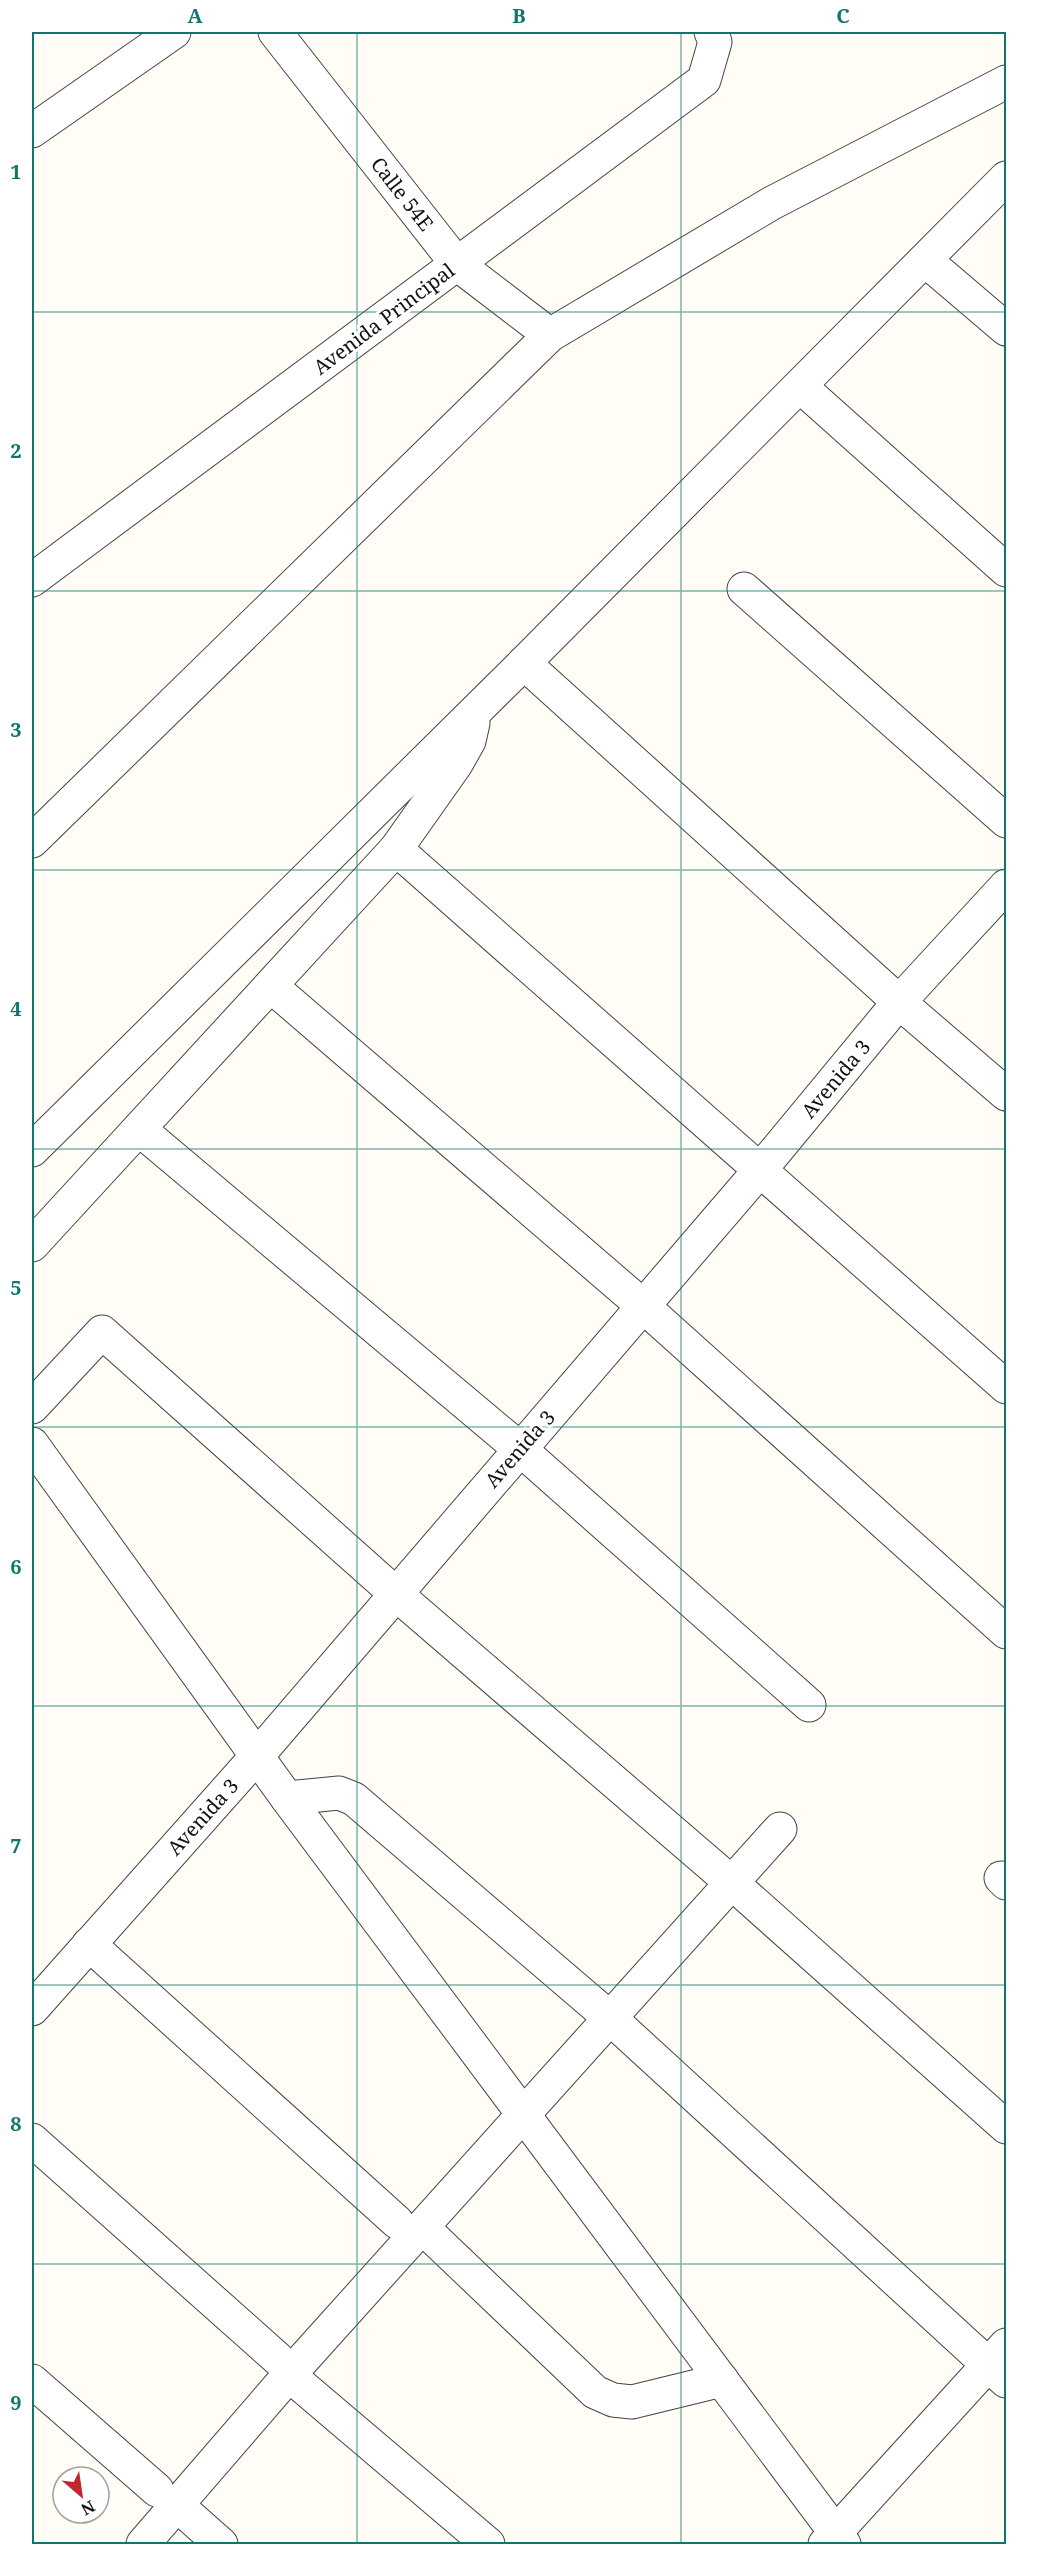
<svg xmlns="http://www.w3.org/2000/svg" width="1038" height="2576" font-family="'Noto Serif',serif">
<rect width="100%" height="100%" fill="#fffdf5"/>
<g fill="none" stroke-linecap="round" stroke-linejoin="round">
<defs>
<g id="minor">
<path d="M 275,32 L 457,264 L 550,335"/>
<path d="M 32,131 L 174,32"/>
<path d="M 925,260 L 1006,329"/>
<path d="M 800,386 L 1006,570"/>
<path d="M 32,580 L 704,80 L 715,42 L 711,32"/>
<path d="M 744,589 L 1006,821"/>
<path d="M 524,663 L 899,1002 L 1006,1094"/>
<path d="M 32,841 L 550,335 L 772,203 L 1006,82"/>
<path d="M 396,849 L 1006,1387"/>
<path d="M 271,986 L 643,1306 L 1006,1632"/>
<path d="M 139,1129 L 520,1449 L 809,1705"/>
<path d="M 32,1150 L 524,663 L 1006,178"/>
<path d="M 32,1245 L 396,849 L 456,764 L 469,741 L 473,723"/>
<path d="M 32,1407 L 102,1332 L 396,1594 L 732,1883 L 1006,2127"/>
<path d="M 32,1444 L 287,1798 L 844,2544"/>
<path d="M 287,1798 L 339,1793 L 354,1799 L 610,2018 L 1006,2381"/>
<path d="M 1001,1878 L 1006,1883"/>
<path d="M 89,1944 L 397,2222"/>
<path d="M 32,2009 L 257,1756 L 760,1170 L 899,1002 L 1006,886"/>
<path d="M 32,2140 L 278,2359"/>
<path d="M 423,2228 L 595,2392 L 613,2400 L 632,2402 L 722,2380"/>
<path d="M 289,2375 L 488,2544"/>
<path d="M 32,2381 L 157,2490"/>
<path d="M 178,2506 L 221,2544"/>
<path d="M 143,2544 L 289,2375 L 780,1829"/>
<path d="M 825,2544 L 1006,2345"/>
</g>
</defs>
<use href="#minor" stroke="#444" stroke-width="35"/>
<use href="#minor" stroke="#fff" stroke-width="33"/>
</g>
<path fill="none" stroke="#0f766e" stroke-width="1.5" stroke-opacity="0.55" d="M 357,32 L 357,2544M 681,32 L 681,2544M 32,312 L 1006,312M 32,591 L 1006,591M 32,870 L 1006,870M 32,1149 L 1006,1149M 32,1427 L 1006,1427M 32,1706 L 1006,1706M 32,1985 L 1006,1985M 32,2264 L 1006,2264"/>
<g text-anchor="middle" stroke-width="6" stroke-linejoin="round" paint-order="stroke">
<g font-size="20" fill="#111" stroke="#fff">
<text transform="translate(402 194) rotate(52)" y="7">Calle 54E</text>
<text transform="translate(384 319) rotate(-37)" y="7">Avenida Principal</text>
<text transform="translate(836 1079) rotate(-50)" y="7">Avenida 3</text>
<text transform="translate(520 1449) rotate(-49)" y="7">Avenida 3</text>
<text transform="translate(203 1817) rotate(-48)" y="7">Avenida 3</text>
</g>
</g>
<rect width="1038" height="2576" fill="none" stroke="#ffffff" stroke-width="66"/>
<g transform="translate(81 2495) rotate(151)"><circle r="28" fill="#ffffff" stroke="#a0a0a0" stroke-width="1.5"/>
<path d="M0-4.5L10 22L0 15L-10 22Z" fill="#c4262e"/>
<text y="-9" font-size="16" font-weight="bold" text-anchor="middle" fill="#111111">N</text>
</g>
<rect x="33" y="33" width="972" height="2510" fill="none" stroke="#0f766e" stroke-width="2"/>
<g font-size="20" text-anchor="middle" font-weight="bold" fill="#0f766e">
<text x="195" y="23">A</text>
<text x="519" y="23">B</text>
<text x="843" y="23">C</text>
<text x="16" y="179">1</text>
<text x="16" y="458">2</text>
<text x="16" y="737">3</text>
<text x="16" y="1016">4</text>
<text x="16" y="1295">5</text>
<text x="16" y="1574">6</text>
<text x="16" y="1853">7</text>
<text x="16" y="2131">8</text>
<text x="16" y="2410">9</text>
</g>
</svg>
